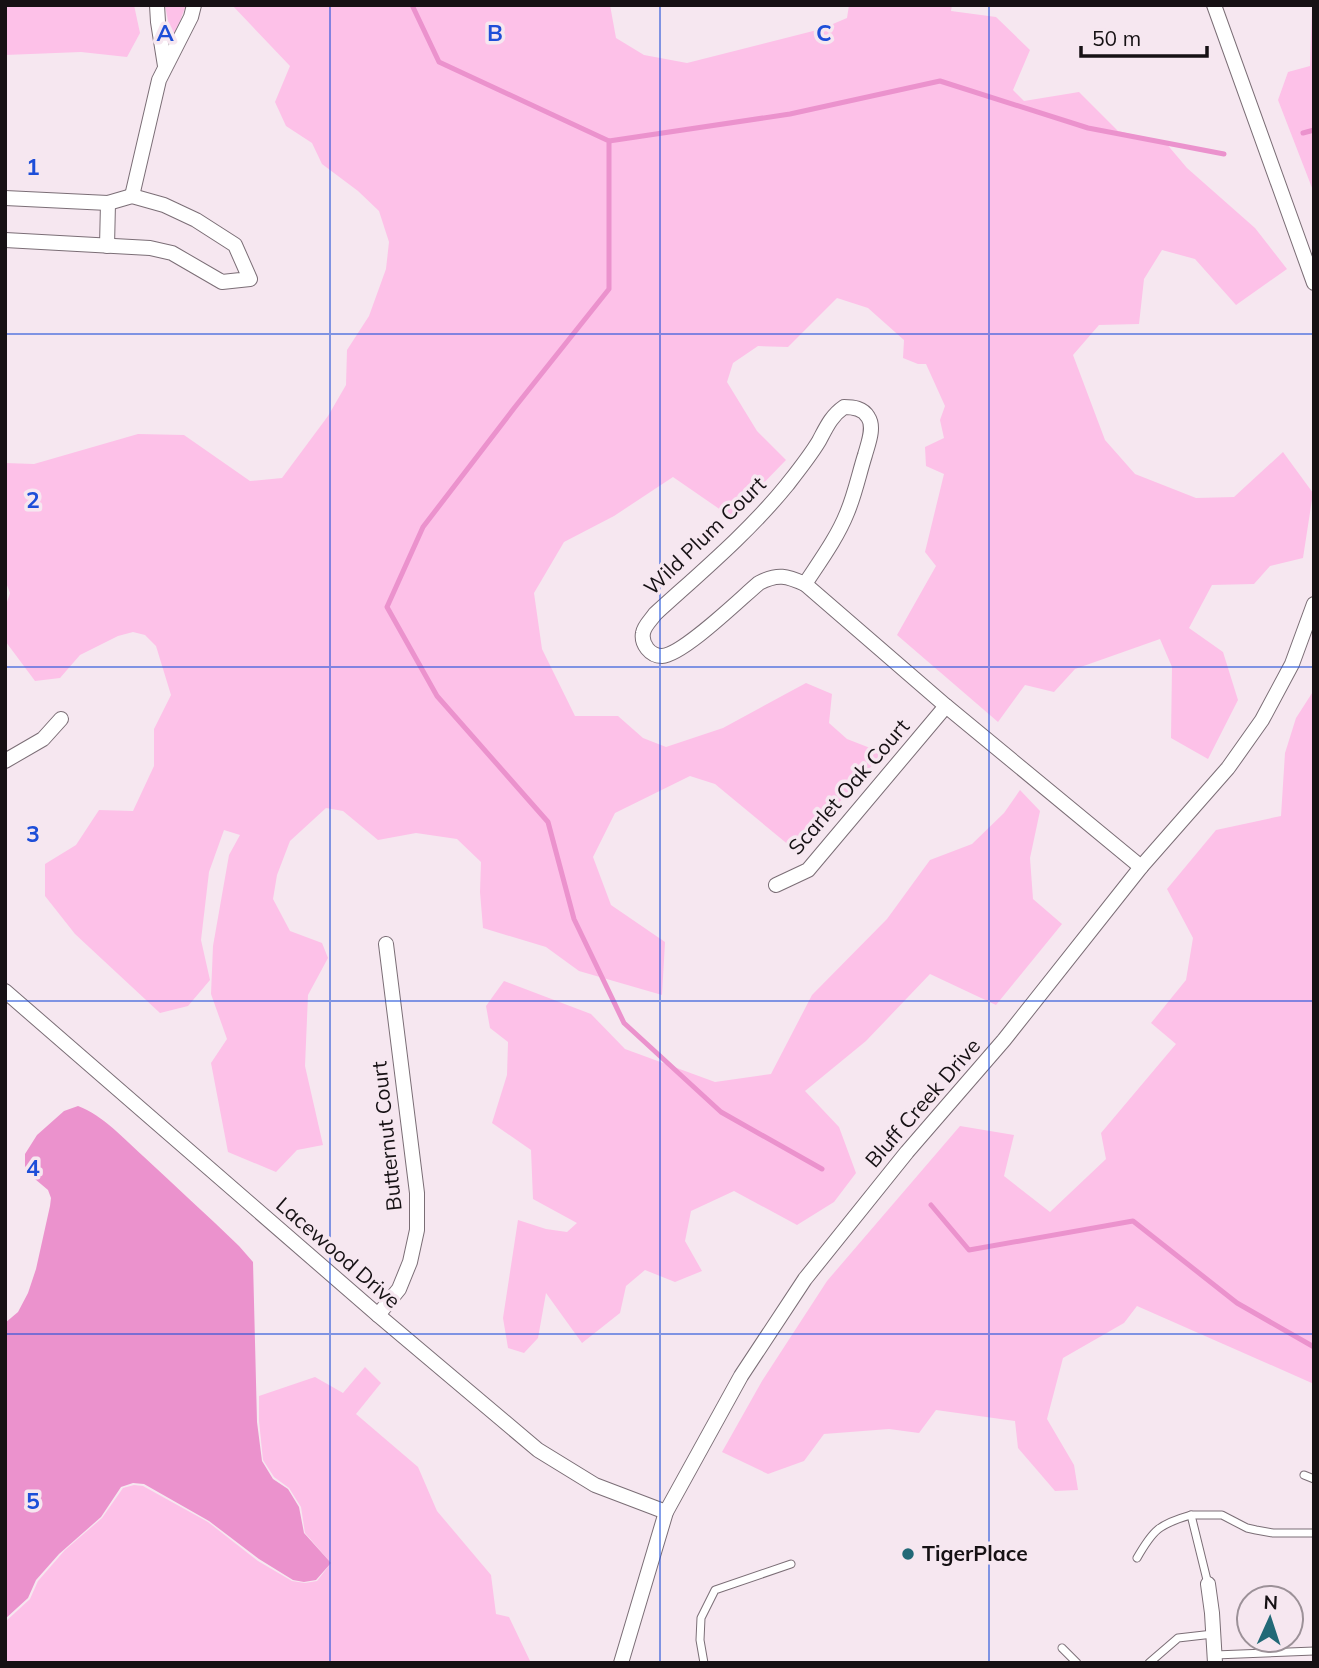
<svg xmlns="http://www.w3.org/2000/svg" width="1319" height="1668" font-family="Mulish,sans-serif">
<rect width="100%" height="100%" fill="#f6e7f0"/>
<g fill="#fdc1e8">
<path d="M 5,5 L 134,5 L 140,33 L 127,57 L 81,52 L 5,55 Z"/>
<path d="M 165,5 L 186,5 L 174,37 L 171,37 Z"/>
<path d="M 232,5 L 610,5 L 616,38 L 644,55 L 687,63 L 821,29 L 847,18 L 849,5 L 952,5 L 951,11 L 996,17 L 1030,50 L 1013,90 L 1024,101 L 1079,92 L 1118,131 L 1165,142 L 1187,168 L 1255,228 L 1287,269 L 1236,305 L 1195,259 L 1162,250 L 1144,279 L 1139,324 L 1099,325 L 1073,355 L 1105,440 L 1135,474 L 1196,498 L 1234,497 L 1283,452 L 1313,493 L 1303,558 L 1270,566 L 1254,584 L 1212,585 L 1189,628 L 1223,652 L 1238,700 L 1208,759 L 1171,738 L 1172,667 L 1160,639 L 1075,669 L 1054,692 L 1025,685 L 998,722 L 897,635 L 936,566 L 925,552 L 944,474 L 926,466 L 925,447 L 944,438 L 940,420 L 945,406 L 926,364 L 918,364 L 903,358 L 904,340 L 868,308 L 837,298 L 788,347 L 758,346 L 733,363 L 727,382 L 757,431 L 786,460 L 731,517 L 673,477 L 614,516 L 564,542 L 534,593 L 542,649 L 575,716 L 618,716 L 643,738 L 666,747 L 723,728 L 806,683 L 832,694 L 829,723 L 847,739 L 883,753 L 796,851 L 715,784 L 690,776 L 615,813 L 593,857 L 611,905 L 665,942 L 662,995 L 579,971 L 546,947 L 483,928 L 480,892 L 481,862 L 457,839 L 416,833 L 378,840 L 343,811 L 326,808 L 290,841 L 277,875 L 273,899 L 290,931 L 322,943 L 328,958 L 308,995 L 305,1066 L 323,1145 L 297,1150 L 276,1172 L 228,1152 L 211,1063 L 227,1039 L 211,994 L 213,946 L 229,855 L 240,835 L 224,830 L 209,872 L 201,940 L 210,980 L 188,1006 L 160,1013 L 75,934 L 45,896 L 45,864 L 76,845 L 99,810 L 133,811 L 154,766 L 154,729 L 171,695 L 156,646 L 145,635 L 133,632 L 118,636 L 80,655 L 60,678 L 35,681 L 6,642 L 5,608 L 10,593 L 5,580 L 5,463 L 34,464 L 138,434 L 184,435 L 250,481 L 282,478 L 328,416 L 346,385 L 347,350 L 369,316 L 386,269 L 389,242 L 379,211 L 358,191 L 322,164 L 312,143 L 286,126 L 275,102 L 290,66 Z"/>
<path d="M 1312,5 L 1314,5 L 1314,193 L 1278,100 L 1288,72 L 1310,66 Z"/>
<path d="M 1314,690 L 1314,1384 L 1137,1306 L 1124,1323 L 1063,1358 L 1047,1419 L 1074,1465 L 1078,1490 L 1055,1491 L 1018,1448 L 1015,1421 L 936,1410 L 919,1433 L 889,1429 L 824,1434 L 804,1461 L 768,1474 L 722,1452 L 762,1381 L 827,1281 L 960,1126 L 1014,1135 L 1004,1176 L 1050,1212 L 1106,1159 L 1101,1133 L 1176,1044 L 1151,1023 L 1186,980 L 1193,938 L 1167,889 L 1216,830 L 1281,816 L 1285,753 L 1296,718 Z"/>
<path d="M 1020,790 L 1040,811 L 1030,858 L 1033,899 L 1062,924 L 996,1005 L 930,974 L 866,1041 L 805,1091 L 839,1127 L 856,1173 L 834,1202 L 797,1225 L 734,1191 L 691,1211 L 685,1241 L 702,1271 L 675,1282 L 645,1270 L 626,1286 L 620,1313 L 582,1343 L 546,1293 L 538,1338 L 524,1353 L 508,1348 L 503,1318 L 518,1220 L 546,1229 L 567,1232 L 577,1223 L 533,1199 L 531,1150 L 492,1123 L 507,1075 L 508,1042 L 490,1028 L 486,1006 L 504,981 L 591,1014 L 625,1049 L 715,1082 L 771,1074 L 812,995 L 887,919 L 930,860 L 972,844 L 1004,813 Z"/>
<path d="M 365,1367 L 381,1383 L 356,1414 L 418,1467 L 437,1511 L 491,1575 L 496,1614 L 509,1617 L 531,1663 L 5,1663 L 5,1622 L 30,1599 L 38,1581 L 65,1550 L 102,1518 L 123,1488 L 134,1485 L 143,1486 L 208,1522 L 258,1561 L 292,1581 L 305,1583 L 317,1581 L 331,1563 L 305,1533 L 301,1507 L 289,1488 L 274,1477 L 263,1460 L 259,1421 L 259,1396 L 315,1377 L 343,1393 Z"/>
</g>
<path fill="#eb92cd" d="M 78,1106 C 104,1116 123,1138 143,1156 C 175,1186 207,1215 239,1246 L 253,1262 L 257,1422 L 262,1461 L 273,1479 L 288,1489 L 299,1507 L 304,1533 L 331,1563 L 316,1580 L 304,1582 L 293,1580 L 259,1559 L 209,1521 L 144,1484 L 133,1483 L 121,1487 L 101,1517 L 59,1554 L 36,1580 L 28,1598 L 5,1619 L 5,1323 L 18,1312 L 28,1293 L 36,1269 L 50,1206 L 51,1198 L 48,1190 L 29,1174 L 25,1166 L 25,1154 L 37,1135 L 64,1111 Z"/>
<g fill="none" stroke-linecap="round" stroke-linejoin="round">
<g stroke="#eb92cd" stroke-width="5">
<path d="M 412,5 L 439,62 L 609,141 L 609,289 L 515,407 L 423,527 L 387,607 L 437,696 L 548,822 L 574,919 L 624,1023 L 721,1112 L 822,1169"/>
<path d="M 1303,133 L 1314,130"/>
<path d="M 609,141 L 790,114 L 940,81 L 1088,128 L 1224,154"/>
<path d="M 931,1205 L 969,1250 L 1133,1221 L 1237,1303 L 1314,1347"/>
</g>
<defs>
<g id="lane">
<path d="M 1304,1475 L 1314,1479"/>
<path d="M 1191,1515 L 1222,1515 L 1247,1528 L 1256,1530 L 1273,1533 L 1314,1533"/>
<path d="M 1137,1558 C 1153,1530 1159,1524 1191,1515 L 1208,1584"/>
<path d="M 1062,1648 L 1077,1663"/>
<path d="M 1215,1655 L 1314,1651"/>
<path d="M 704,1663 L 700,1640 L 701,1618 L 715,1590 L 791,1564"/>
<path d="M 1149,1663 L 1178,1638 L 1213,1634"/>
</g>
<g id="street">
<path d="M 157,5 L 158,22 L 165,66"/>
<path d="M 1214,5 L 1314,283"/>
<path d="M 132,196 L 159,80 L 191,17 L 194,5"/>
<path d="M 5,198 L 108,203 L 132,196 L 164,205 L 196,220 L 235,245 L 250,279 L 222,282 L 172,253 L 150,248 L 5,240"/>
<path d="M 107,246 L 108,203"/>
<path d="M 844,407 C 853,407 863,408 868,417 C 875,427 868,444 865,455 C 859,474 855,494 847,513 C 837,538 820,561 805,584 C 787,576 778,573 759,583 C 741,598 683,655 662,656 C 650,656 641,644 643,633 C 644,626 651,620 655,614 C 700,573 748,533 787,485 C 798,471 810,456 819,441 C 826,428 831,416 844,407 Z"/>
<path d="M 805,584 L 946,706 L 1141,867"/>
<path d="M 5,761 L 43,739 L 61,719"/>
<path d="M 776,885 L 808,870 L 946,706"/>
<path d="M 5,991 L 378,1315 L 538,1450 L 595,1485 L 666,1512"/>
<path d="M 378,1315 L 399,1289 L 410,1262 L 417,1230 L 417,1193 L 386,944"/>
<path d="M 1208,1584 L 1212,1613 L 1215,1663"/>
<path d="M 621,1663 L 666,1512 L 741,1376 L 805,1279 L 907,1152 L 1004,1040 L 1141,867 L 1228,768 L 1262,720 L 1292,664 L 1314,604"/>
</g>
</defs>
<use href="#lane" stroke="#7b6e76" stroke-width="9"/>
<use href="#street" stroke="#7b6e76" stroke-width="16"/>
<use href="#lane" stroke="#fff" stroke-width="7"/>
<use href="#street" stroke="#fff" stroke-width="14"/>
</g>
<path fill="none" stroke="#1d4ed8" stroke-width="2" stroke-opacity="0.55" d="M 330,5 L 330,1663M 660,5 L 660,1663M 989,5 L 989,1663M 5,334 L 1314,334M 5,667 L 1314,667M 5,1001 L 1314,1001M 5,1334 L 1314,1334"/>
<circle fill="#226977" stroke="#f6e7f0" stroke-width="2.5" cx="908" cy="1554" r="7"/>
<g text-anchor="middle" stroke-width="7" stroke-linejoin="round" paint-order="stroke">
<g font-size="21" fill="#161114" stroke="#f6e7f0">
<text transform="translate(705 536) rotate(-44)" y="7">Wild Plum Court</text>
<text transform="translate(849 787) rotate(-49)" y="7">Scarlet Oak Court</text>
<text transform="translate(923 1103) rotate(-49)" y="7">Bluff Creek Drive</text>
<text transform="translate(387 1136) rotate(-96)" y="7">Butternut Court</text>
<text transform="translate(338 1253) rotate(41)" y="7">Lacewood Drive</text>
</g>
<g font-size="21" font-weight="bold" fill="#161114" stroke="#f6e7f0" text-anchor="start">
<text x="922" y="1561">TigerPlace</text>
</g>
</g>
<g font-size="23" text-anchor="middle" font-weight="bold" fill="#1d4ed8" stroke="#f6e7f0" stroke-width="7" stroke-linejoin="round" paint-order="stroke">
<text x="165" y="41">A</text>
<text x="495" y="41">B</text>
<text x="824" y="41">C</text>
<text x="33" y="175">1</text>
<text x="33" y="508">2</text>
<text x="33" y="842">3</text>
<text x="33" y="1176">4</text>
<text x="33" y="1509">5</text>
</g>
<rect width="1319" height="1668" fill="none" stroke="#161114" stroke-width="14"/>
<g transform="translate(1270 1619) rotate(3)"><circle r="33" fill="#f6e7f0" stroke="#9c9198" stroke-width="2"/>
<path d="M0-5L12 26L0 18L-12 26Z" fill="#226977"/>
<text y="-10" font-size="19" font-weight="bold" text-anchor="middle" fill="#161114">N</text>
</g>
<path d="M1081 46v10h126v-10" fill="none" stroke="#161114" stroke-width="3.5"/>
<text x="1092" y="46" font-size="21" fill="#161114" stroke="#f6e7f0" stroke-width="5" paint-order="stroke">50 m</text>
</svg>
